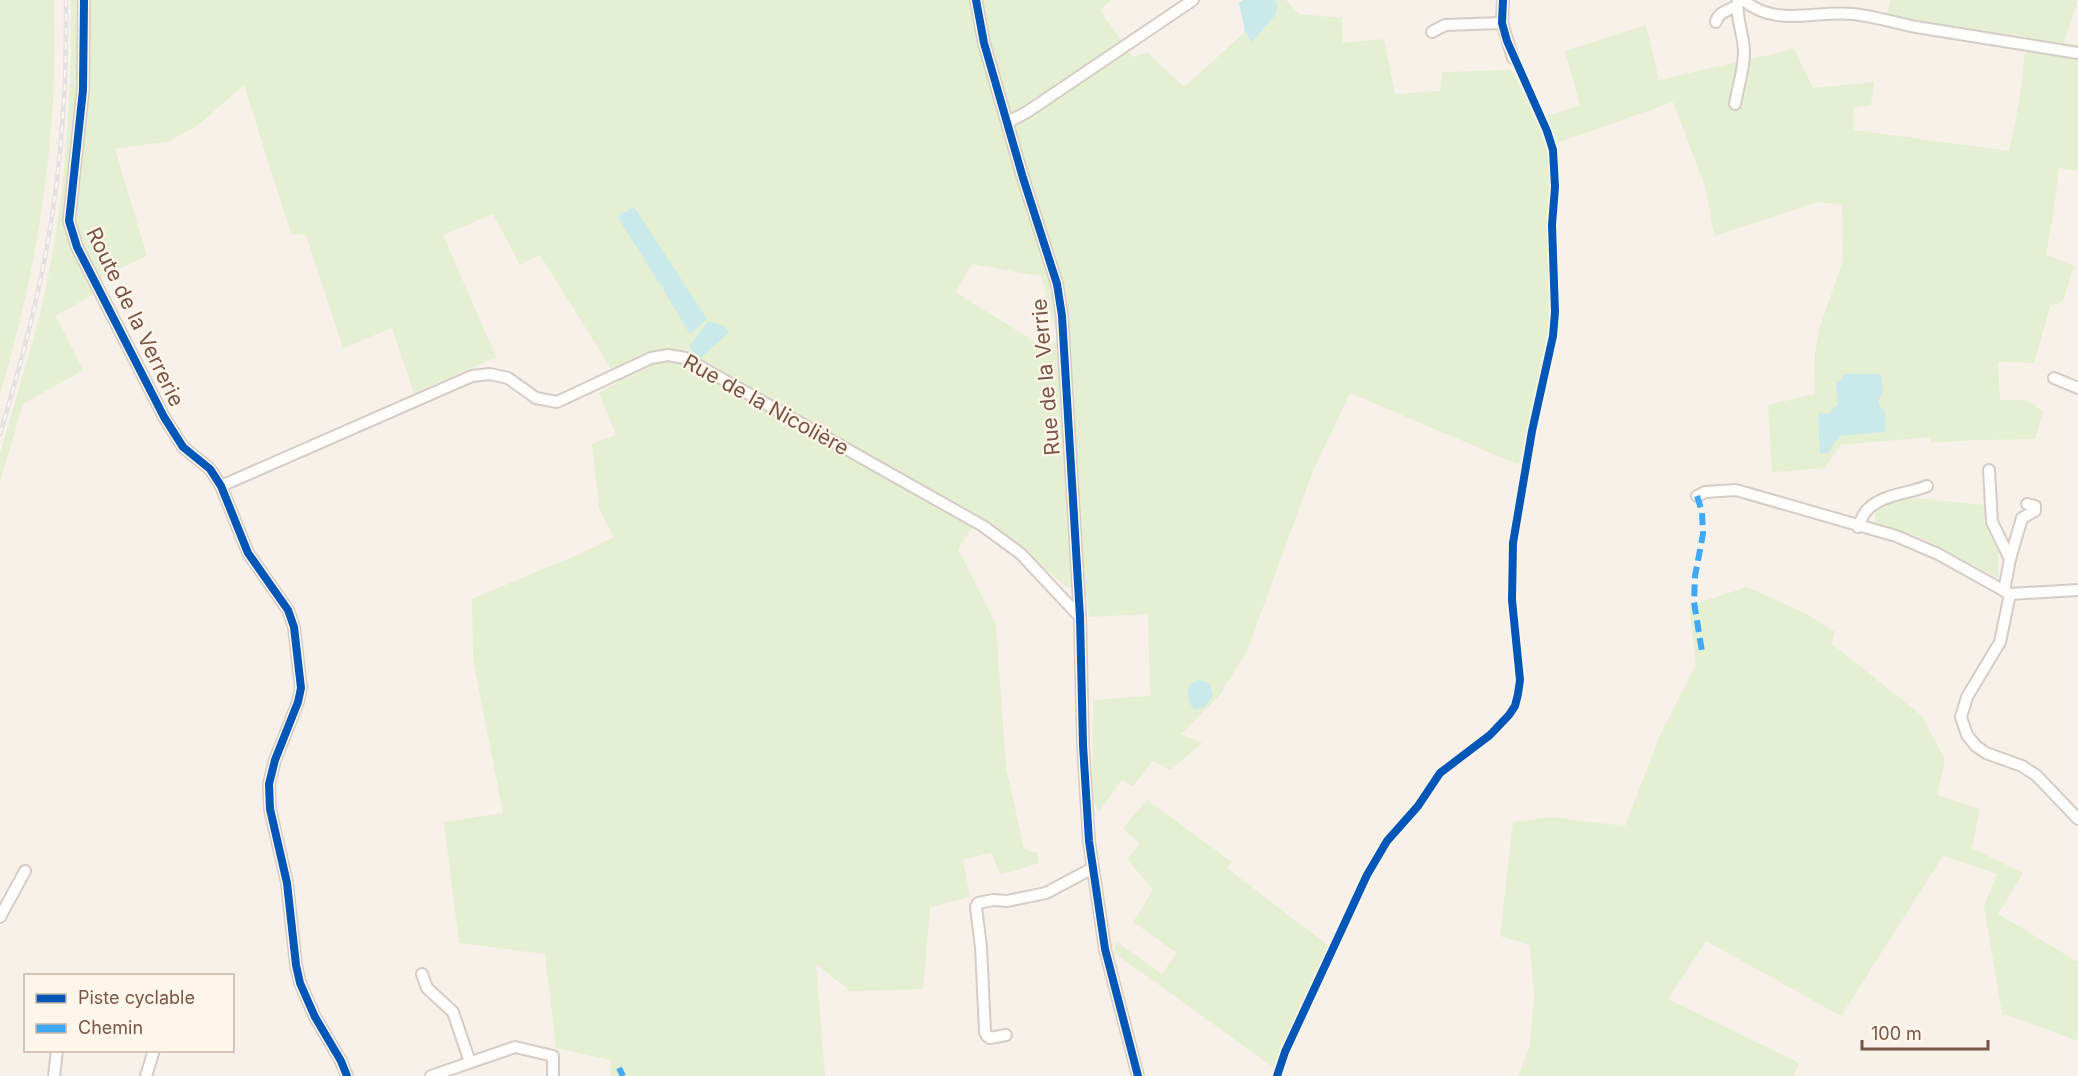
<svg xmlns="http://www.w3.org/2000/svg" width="2078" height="1076" font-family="Inter,sans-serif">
<rect width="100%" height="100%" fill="#f8f1e9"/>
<g fill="#e5efd2" fill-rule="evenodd">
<path d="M 0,0 L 54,0 C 59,134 38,267 0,394 Z"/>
<path d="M 71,0 L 1111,0 L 1100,10 L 1132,57 L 1148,53 L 1184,87 L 1245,32 L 1253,41 L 1276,14 L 1278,6 L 1275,0 L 1286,0 L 1299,14 L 1342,18 L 1343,43 L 1384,39 L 1395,94 L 1440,91 L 1442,72 L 1511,70 L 1539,119 L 1580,105 L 1565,51 L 1646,25 L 1659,80 L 1794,49 L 1813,88 L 1874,82 L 1871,105 L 1853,108 L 1854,130 L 2009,151 L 2019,103 L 2027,37 L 1886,16 L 1891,0 L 2078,0 L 2064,43 L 2078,45 L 2078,171 L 2059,168 L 2053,216 L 2046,255 L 2074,266 L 2063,301 L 2050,307 L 2034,363 L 1998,362 L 2000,400 L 2026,400 L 2043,411 L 2035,439 L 1976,440 L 1931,443 L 1930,437 L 1841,445 L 1824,468 L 1772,472 L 1768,405 L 1814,394 L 1815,354 L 1819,330 L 1843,260 L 1842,205 L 1818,202 L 1714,236 L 1706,189 L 1673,102 L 1560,142 L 1550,148 L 1552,196 L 1548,230 L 1550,322 L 1545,357 L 1519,465 L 1350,393 L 1313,471 L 1247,651 L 1219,696 L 1181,734 L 1202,743 L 1171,770 L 1152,761 L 1133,786 L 1122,780 L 1099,811 L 1092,801 L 1093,700 L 1150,696 L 1148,614 L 1089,617 L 1086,593 L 1066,586 L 980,516 L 958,549 L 996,625 L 1006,767 L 1024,849 L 1037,853 L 1039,863 L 1000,875 L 992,853 L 963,859 L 970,897 L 930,907 L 923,989 L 850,991 L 816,964 L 825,1076 L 611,1076 L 610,1060 L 556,1048 L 545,954 L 459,943 L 444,822 L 503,813 L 473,659 L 472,599 L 582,553 L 614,537 L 599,508 L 592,444 L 616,435 L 599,393 L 619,381 L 540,255 L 520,265 L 493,214 L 443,235 L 496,357 L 414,393 L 392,328 L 343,348 L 306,235 L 291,234 L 244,85 L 197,126 L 169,141 L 115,149 L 147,256 L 90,282 L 96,293 L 56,316 L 83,370 L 23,404 L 0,481 L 0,454 L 39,319 L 52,258 L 62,192 L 68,123 L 71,52 ZM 972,264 L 1041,276 L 1058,341 L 1042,346 L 955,292 Z"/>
<path d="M 1905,497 L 1984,505 L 1985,525 L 1998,551 L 1998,578 L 1920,537 L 1875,524 L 1875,514 L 1882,505 Z"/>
<path d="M 1747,587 L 1807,614 L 1835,632 L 1832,644 L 1922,716 L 1945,760 L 1937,795 L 1980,809 L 1972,848 L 2023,873 L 1998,914 L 2078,962 L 2078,1041 L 2002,1013 L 1984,906 L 1997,874 L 1943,856 L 1841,1016 L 1706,941 L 1668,999 L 1799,1063 L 1794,1076 L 1518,1076 L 1530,1046 L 1534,994 L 1530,945 L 1500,936 L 1513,822 L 1552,817 L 1625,826 L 1660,735 L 1696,664 L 1689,606 Z"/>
<path d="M 1147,800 L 1232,862 L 1227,868 L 1330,947 L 1276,1069 L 1113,952 L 1117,942 L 1162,974 L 1177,953 L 1133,922 L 1153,890 L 1127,859 L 1140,844 L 1123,828 Z"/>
</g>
<g fill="#cae9ea">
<path d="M 1243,0 L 1275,0 L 1278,6 L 1276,14 L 1252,42 L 1245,32 L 1239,3 Z"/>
<path d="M 634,207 L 707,319 L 690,334 L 664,291 L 663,286 L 661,286 L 617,216 Z"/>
<path d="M 708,321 L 722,325 L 729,332 L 700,359 L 689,347 Z"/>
<path d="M 1843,374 L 1878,374 L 1881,376 L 1883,393 C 1877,400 1877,405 1885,411 L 1886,430 L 1884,432 L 1839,436 L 1839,439 L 1834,442 L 1828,453 L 1820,454 L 1818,414 L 1829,413 L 1838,404 L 1836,383 L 1842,379 Z"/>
<path d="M 1200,680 L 1210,684 L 1213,695 L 1205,707 L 1195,710 C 1187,703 1185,691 1191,683 Z"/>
</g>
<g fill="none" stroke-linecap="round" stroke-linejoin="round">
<defs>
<g id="minor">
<path d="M 84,0 L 83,90 L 69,221 L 77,247 L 164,417 L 183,447 L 210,469 L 221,486 L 248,553 L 288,610 L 294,627 L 301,688 L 298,702 L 275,760 L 269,784 L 270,809 L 287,883 L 296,965 L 300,983 L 315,1017 L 341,1061 L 347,1076"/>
<path d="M 976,0 L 984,43 L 1023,178 L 1057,284 L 1062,316 L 1080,617 L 1083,745 L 1089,841 L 1105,949 L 1138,1076"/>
<path d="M 1503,0 L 1502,23 L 1513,58"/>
<path d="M 1743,0 C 1777,28 1814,10 1853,14 C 1874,16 1895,23 1916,27 C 1970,36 2024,44 2078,53"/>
<path d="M 1716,22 C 1718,12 1729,10 1737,6"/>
<path d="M 1432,32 L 1445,25 L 1502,23"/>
<path d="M 1735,104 C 1738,87 1744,69 1744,52 C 1744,35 1735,16 1738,0"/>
<path d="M 1008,122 L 1027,112 L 1193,0"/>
<path d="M 2054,378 L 2078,388"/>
<path d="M 1989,470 L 1992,522 L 2010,559"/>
<path d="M 221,486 L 472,376 L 490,374 L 508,378 L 536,398 L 557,402 L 651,358 L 668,355 L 685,358 L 983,526 L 1021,554 L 1080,617"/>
<path d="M 1697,496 L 1705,492 L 1736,490 L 1896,536 L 1938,554 L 2010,594 L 2078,590"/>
<path d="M 1858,527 C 1861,521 1863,513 1868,509 C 1883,494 1908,494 1927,486"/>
<path d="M 2004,591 L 2010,559 L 2022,518 L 2035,511 L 2035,506 L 2027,504"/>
<path d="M 2010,594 L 2000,642 L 1967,697 L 1961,717 L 1967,735 L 1976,746 L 1986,753 L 2022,766 L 2037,776 L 2078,819"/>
<path d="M 0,917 L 25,871"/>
<path d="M 422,974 L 427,988 L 453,1012 L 470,1062"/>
<path d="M 1006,1035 L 990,1038 L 987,1036 L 985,1032 L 981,947 L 976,907 L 978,903 L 993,900 L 1007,901 L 1046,893 L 1093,868"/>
<path d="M 54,1076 L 57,1050"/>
<path d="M 146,1076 L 154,1050"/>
<path d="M 431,1076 L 515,1047 L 553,1056 L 553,1076"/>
</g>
</defs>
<use href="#minor" stroke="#d6ccc6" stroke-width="14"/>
<use href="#minor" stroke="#fefdfc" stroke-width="10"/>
<defs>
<path id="rail" d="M 0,434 C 17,377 33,320 44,262 C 61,176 67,88 66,0"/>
</defs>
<use href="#rail" stroke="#e4e1e5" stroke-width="4.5"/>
<use href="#rail" stroke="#fff6eb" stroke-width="2" stroke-dasharray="7" stroke-linecap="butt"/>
<g stroke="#3fa9f5" stroke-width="6" stroke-dasharray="12 6" stroke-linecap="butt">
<path d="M 1697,496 L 1702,512 L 1703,534 L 1695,576 L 1694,602 L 1702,652"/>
<path d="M 619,1068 L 623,1076"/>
</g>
<defs>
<g id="cycleway">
<path d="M 84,0 L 83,90 L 69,221 L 77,247 L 164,417 L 183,447 L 210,469 L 221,486 L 248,553 L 288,610 L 294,627 L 301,688 L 298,702 L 275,760 L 269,784 L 270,809 L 287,883 L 296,965 L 300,983 L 315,1017 L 341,1061 L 347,1076"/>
<path d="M 976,0 L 984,43 L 1023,178 L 1057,284 L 1062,316 L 1080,617 L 1083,745 L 1089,841 L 1105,949 L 1138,1076"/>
<path d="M 1277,1076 L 1285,1052 L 1367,875 L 1387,841 L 1418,806 L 1440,773 L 1490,735 L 1509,715 L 1515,706 L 1518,694 L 1520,680 L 1512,600 L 1513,543 L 1532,431 L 1553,336 L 1555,312 L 1552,225 L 1555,187 L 1553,150 L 1547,131 L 1507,41 L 1502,23 L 1503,0"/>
</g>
</defs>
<use href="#cycleway" stroke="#fff6eb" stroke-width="11"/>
<use href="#cycleway" stroke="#0057b8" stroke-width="8"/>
</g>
<g text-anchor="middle" stroke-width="4.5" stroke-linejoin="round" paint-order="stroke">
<g font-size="21" fill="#795546" stroke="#fff6eb">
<text transform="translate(135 317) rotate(64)" y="7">Route de la Verrerie</text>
<text transform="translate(1046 377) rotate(-95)" y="7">Rue de la Verrie</text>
<text transform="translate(766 405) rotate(29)" y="7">Rue de la Nicolière</text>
</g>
</g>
<rect x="24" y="974" width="210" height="78" fill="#fff6eb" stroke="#c9b6a9" stroke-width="1.5"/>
<rect x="36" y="994" width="30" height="9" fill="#0057b8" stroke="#c9b6a9" stroke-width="1.5"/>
<text x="78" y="1004" font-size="18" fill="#795546">Piste cyclable</text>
<rect x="36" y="1024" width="30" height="9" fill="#3fa9f5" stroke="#c9b6a9" stroke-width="1.5"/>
<text x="78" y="1034" font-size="18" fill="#795546">Chemin</text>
<path d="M1862 1040v9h126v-9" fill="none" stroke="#795546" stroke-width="3"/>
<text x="1871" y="1040" font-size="18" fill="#795546" stroke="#fff6eb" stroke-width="4.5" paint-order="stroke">100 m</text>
</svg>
